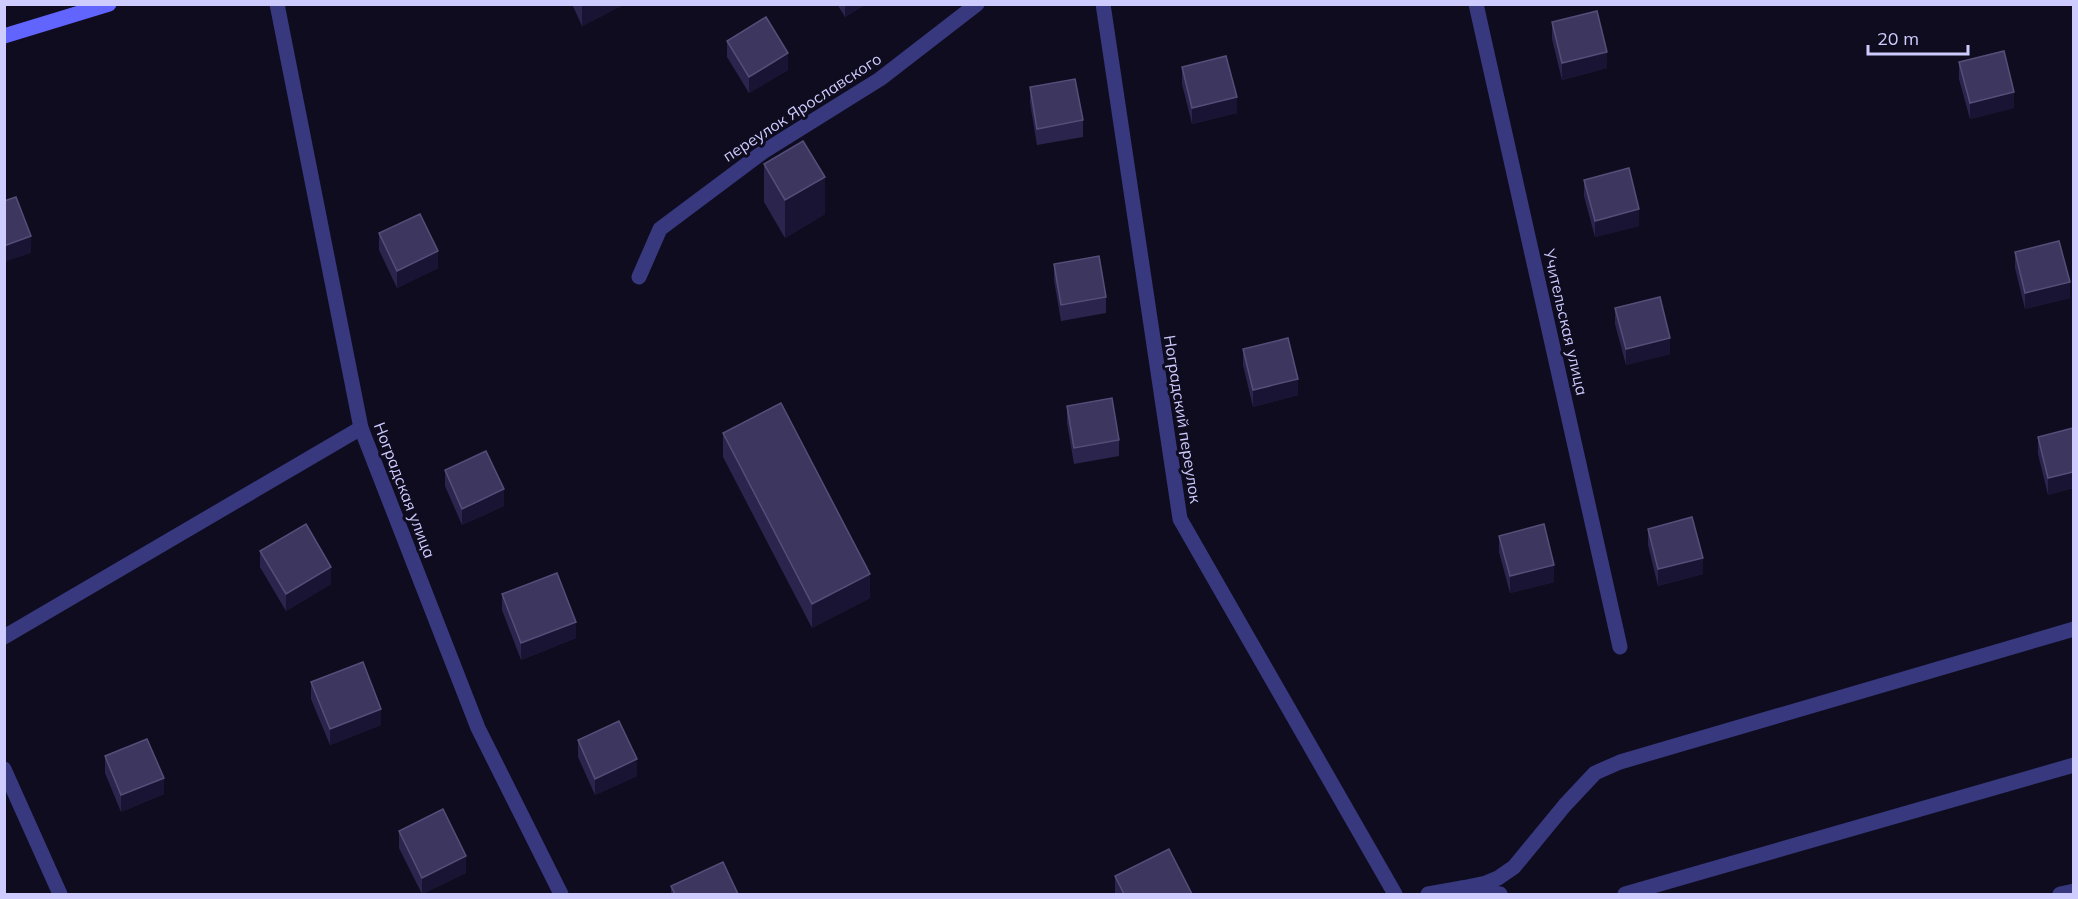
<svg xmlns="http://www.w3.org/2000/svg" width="2078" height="899" font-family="Mulish,sans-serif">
<rect width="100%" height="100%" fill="#0f0c1f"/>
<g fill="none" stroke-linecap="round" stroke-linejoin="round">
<g stroke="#37387e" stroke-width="15">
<path d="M 1462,888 L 1486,883 L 1498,878 L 1514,867 L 1565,805 L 1595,773 L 1620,762 L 2074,629"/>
<path d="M 1428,894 L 1462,888 L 1500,894"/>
<path d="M 1625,894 L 2074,765"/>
<path d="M 2060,894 L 2074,891"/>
</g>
<g stroke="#37387e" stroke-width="15">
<path d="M 277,4 L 361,428 L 478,728 L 561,894"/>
<path d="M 1103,4 L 1180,519 L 1395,894"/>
<path d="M 1476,4 L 1620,647"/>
<path d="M 639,277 L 660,229 L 763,152 L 880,79 L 977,4"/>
<path d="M 4,637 L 361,428"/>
<path d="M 4,769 L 60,894"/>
</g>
<path stroke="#6264fe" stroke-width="15" d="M 4,36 L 109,4"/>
</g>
<g fill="#2b254d">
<path d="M 572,4 L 623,4 L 623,5 L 582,26 Z"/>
<path d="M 837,4 L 866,4 L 845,17 Z"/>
<path d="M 1552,22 L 1607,68 L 1562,80 L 1552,39 Z"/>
<path d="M 727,41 L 788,70 L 749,93 L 727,57 Z"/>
<path d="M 1959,62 L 2014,108 L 1970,119 L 1959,79 Z"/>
<path d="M 1182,67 L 1237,113 L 1192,124 L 1182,84 Z"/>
<path d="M 1030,87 L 1083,120 L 1083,137 L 1037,145 L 1030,103 Z"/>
<path d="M 764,164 L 825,214 L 785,238 L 764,202 Z"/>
<path d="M 1584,180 L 1639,226 L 1595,237 L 1584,196 Z"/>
<path d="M 379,233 L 438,268 L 397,288 L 379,250 Z"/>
<path d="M 2015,252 L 2070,298 L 2025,309 L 2015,268 Z"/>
<path d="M 1054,264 L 1106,297 L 1106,313 L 1061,321 L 1054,280 Z"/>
<path d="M 1615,308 L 1670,354 L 1626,365 L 1615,324 Z"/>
<path d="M 1243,349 L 1298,395 L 1253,407 L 1243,365 Z"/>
<path d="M 1067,406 L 1119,440 L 1119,456 L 1074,464 L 1067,423 Z"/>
<path d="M 2073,428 L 2073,488 L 2048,495 L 2038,454 L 2038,437 Z"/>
<path d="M 723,433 L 870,598 L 812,628 L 723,457 Z"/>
<path d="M 445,470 L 504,506 L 462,525 L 445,486 Z"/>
<path d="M 1648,529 L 1703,574 L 1658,586 L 1648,545 Z"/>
<path d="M 1499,536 L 1554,582 L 1510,593 L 1499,552 Z"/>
<path d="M 260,551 L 331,584 L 286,611 L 260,567 Z"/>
<path d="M 502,594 L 576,638 L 521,660 L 502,610 Z"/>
<path d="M 311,682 L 381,725 L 330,745 L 311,699 Z"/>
<path d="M 578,740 L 637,776 L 595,795 L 578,757 Z"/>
<path d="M 105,756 L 164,794 L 121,812 L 105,773 Z"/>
<path d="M 399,831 L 466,873 L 422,894 L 399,848 Z"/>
<path d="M 1115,876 L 1192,894 L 1115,894 Z"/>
<path d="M 671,886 L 738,894 L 671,894 Z"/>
</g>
<g fill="#191433">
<path d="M 582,4 L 623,4 L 623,5 L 582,26 Z"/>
<path d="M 845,4 L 866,4 L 845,17 Z"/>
<path d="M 1607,52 L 1607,68 L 1562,80 L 1562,63 Z"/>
<path d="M 788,53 L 788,70 L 749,93 L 749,77 Z"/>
<path d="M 2014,92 L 2014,108 L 1970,119 L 1970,103 Z"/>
<path d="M 1237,97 L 1237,113 L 1192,124 L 1192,108 Z"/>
<path d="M 825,177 L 825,214 L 785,238 L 785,200 Z"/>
<path d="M 1639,209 L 1639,226 L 1595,237 L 1595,221 Z"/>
<path d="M 31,236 L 31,253 L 4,262 L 4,246 Z"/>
<path d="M 438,251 L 438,268 L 397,288 L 397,271 Z"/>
<path d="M 2070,282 L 2070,298 L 2025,309 L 2025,293 Z"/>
<path d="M 1670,338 L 1670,354 L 1626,365 L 1626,349 Z"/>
<path d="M 1298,379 L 1298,395 L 1253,407 L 1253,390 Z"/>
<path d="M 2073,472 L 2073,488 L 2048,495 L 2048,478 Z"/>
<path d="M 504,489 L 504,506 L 462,525 L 462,509 Z"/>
<path d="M 1703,558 L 1703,574 L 1658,586 L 1658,569 Z"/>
<path d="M 1554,565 L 1554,582 L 1510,593 L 1510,576 Z"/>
<path d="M 331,567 L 331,584 L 286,611 L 286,594 Z"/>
<path d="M 870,574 L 870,598 L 812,628 L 812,604 Z"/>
<path d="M 576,622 L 576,638 L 521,660 L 521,643 Z"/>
<path d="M 381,709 L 381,725 L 330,745 L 330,729 Z"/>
<path d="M 637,759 L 637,776 L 595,795 L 595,779 Z"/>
<path d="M 164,778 L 164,794 L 121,812 L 121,795 Z"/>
<path d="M 466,856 L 466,873 L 422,894 L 422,878 Z"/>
</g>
<g fill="#3d3760" stroke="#544e79" stroke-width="1.5">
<path d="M 1597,11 L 1607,52 L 1562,63 L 1552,22 Z"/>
<path d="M 766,17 L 788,53 L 749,77 L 727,41 Z"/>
<path d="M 2004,51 L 2014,92 L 1970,103 L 1959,62 Z"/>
<path d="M 1226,56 L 1237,97 L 1192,108 L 1182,67 Z"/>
<path d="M 1075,79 L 1083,120 L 1037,129 L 1030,87 Z"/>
<path d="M 803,141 L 825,177 L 785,200 L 764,164 Z"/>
<path d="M 1629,168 L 1639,209 L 1595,221 L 1584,180 Z"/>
<path d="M 16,197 L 31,236 L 4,246 L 4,201 Z"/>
<path d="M 420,214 L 438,251 L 397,271 L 379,233 Z"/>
<path d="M 2059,241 L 2070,282 L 2025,293 L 2015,252 Z"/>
<path d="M 1099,256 L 1106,297 L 1061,305 L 1054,264 Z"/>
<path d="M 1660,297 L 1670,338 L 1626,349 L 1615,308 Z"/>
<path d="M 1288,338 L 1298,379 L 1253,390 L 1243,349 Z"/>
<path d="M 1112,398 L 1119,440 L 1074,448 L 1067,406 Z"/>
<path d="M 781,403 L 870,574 L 812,604 L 723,433 Z"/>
<path d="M 2073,428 L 2073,472 L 2048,478 L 2038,437 Z"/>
<path d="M 486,451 L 504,489 L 462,509 L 445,470 Z"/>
<path d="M 1692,517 L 1703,558 L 1658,569 L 1648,529 Z"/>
<path d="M 306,524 L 331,567 L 286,594 L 260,551 Z"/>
<path d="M 1544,524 L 1554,565 L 1510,576 L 1499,536 Z"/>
<path d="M 557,573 L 576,622 L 521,643 L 502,594 Z"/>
<path d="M 363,662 L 381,709 L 330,729 L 311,682 Z"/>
<path d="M 619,721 L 637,759 L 595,779 L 578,740 Z"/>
<path d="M 147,739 L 164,778 L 121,795 L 105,756 Z"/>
<path d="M 443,809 L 466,856 L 422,878 L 399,831 Z"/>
<path d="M 1169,849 L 1192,894 L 1124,894 L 1115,876 Z"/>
<path d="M 723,862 L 738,894 L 675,894 L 671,886 Z"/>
</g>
<g text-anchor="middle" stroke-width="6" stroke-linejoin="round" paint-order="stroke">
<g font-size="16" fill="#cecbff" stroke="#0f0c1f">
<text transform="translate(802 107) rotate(-33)" y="6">переулок Ярославского</text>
<text transform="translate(1566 322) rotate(77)" y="6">Учительская улица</text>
<text transform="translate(1183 419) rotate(81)" y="6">Ноградский переулок</text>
<text transform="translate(405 490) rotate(69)" y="6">Ноградская улица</text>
</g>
</g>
<rect width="2078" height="899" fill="none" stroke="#cecbff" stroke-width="12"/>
<path d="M1868 45v9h100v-9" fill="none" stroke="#cecbff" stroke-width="3"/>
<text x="1877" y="45" font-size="18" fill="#cecbff" stroke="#0f0c1f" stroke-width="4.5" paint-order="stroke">20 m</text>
</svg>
